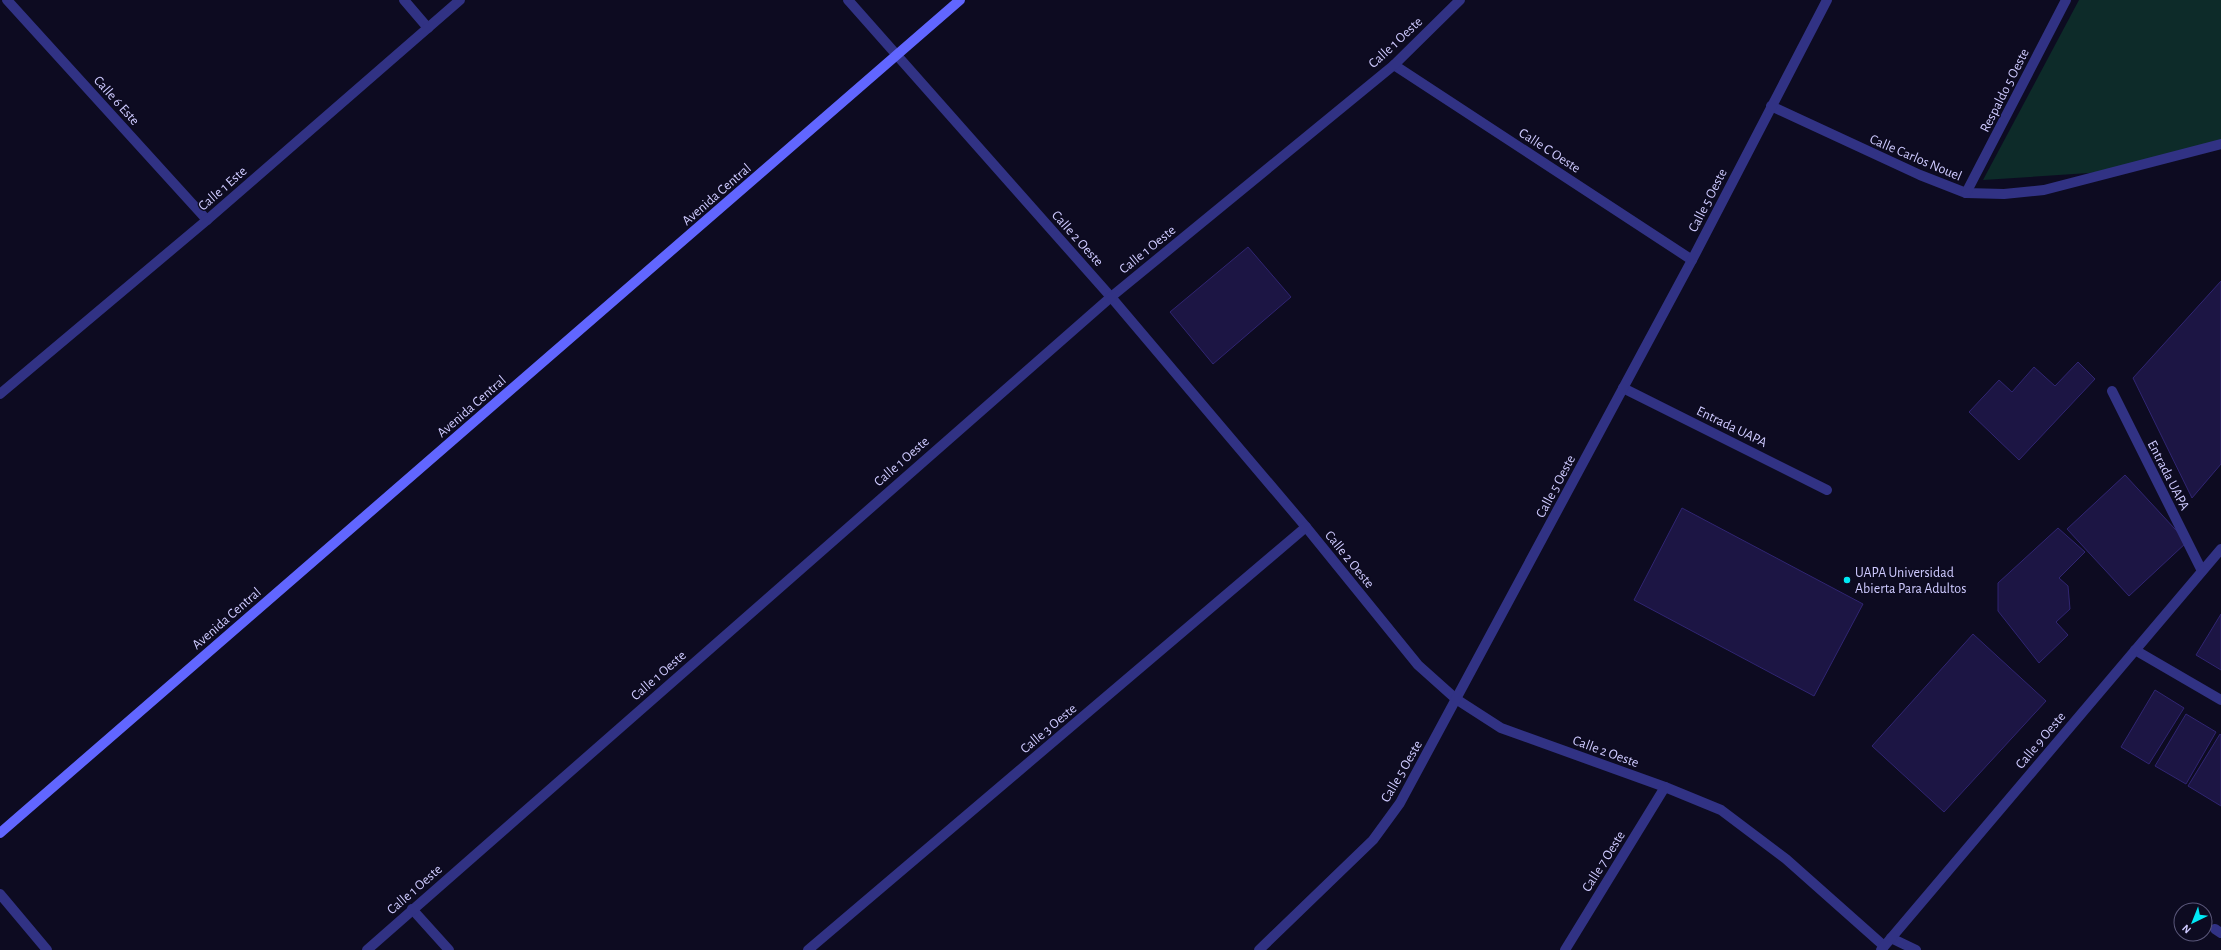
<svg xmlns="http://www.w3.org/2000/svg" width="2221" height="950" font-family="'Alegreya Sans',sans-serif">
<rect width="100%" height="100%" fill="#0d0b21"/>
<path fill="#0d2b29" d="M 2079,0 L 2221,0 L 2221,147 L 2119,171 L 1983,180 Z"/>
<g fill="#1c1544" stroke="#302572">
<path d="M 1248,247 L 1291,297 L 1213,364 L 1170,312 Z"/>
<path d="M 2221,281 L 2221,464 L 2192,498 L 2133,378 Z"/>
<path d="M 2078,362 L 2095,379 L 2019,460 L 1969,412 L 1999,380 L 2012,392 L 2034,367 L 2055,386 Z"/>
<path d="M 2125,475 L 2187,542 L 2129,596 L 2067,529 Z"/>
<path d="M 1682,508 L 1863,604 L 1814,696 L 1634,600 Z"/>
<path d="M 2058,528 L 2085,552 L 2059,578 L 2068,586 L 2070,609 L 2056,622 L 2068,635 L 2039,663 L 1998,611 L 1998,583 Z"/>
<path d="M 2221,614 L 2221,670 L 2196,655 Z"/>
<path d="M 1973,634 L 2046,701 L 1944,812 L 1872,746 Z"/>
<path d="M 2155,690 L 2184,708 L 2149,764 L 2121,747 Z"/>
<path d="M 2186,714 L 2216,732 L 2186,784 L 2155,766 Z"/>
<path d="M 2220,734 L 2221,735 L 2221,806 L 2188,786 Z"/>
</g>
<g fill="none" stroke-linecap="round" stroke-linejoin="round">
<g stroke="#313284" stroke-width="10">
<path d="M 1623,388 L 1827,490"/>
<path d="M 2112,391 L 2202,571"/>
</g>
<g stroke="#313284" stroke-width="10">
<path d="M 7,0 L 207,220"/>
<path d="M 404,0 L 428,28"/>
<path d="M 848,0 L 1111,297 L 1306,527 L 1418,665 L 1456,699 L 1501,728 L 1665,787 L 1721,810 L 1786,859 L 1884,946"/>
<path d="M 1394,65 L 1692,260"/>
<path d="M 1771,106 L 1920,175 L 1966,193 L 2004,194 L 2044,190 L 2221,144"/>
<path d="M 1966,193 L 2066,0"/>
<path d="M 0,394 L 207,220 L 460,0"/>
<path d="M 2135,650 L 2221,700"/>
<path d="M 0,894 L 47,950"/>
<path d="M 412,909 L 449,950"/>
<path d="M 2215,929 L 2221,933"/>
<path d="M 1891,938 L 1916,950"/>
<path d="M 367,950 L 1111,297 L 1394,65 L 1460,0"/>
<path d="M 808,950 L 1306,527"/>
<path d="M 1259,950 L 1373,840 L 1400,803 L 1692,260 L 1827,0"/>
<path d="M 1565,950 L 1665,787"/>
<path d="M 1881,950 L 2221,549"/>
</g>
<path stroke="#6166ff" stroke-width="10" d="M 0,833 L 960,0"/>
</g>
<circle fill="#00e9f5" stroke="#0d0b21" stroke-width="1.5" cx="1847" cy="580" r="4"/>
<g text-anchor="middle" stroke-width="3" stroke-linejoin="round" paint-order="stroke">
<g font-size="14" fill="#cecaff" stroke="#0d0b21">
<text transform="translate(1395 42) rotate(-43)" y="5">Calle 1 Oeste</text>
<text transform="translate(2004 90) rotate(-63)" y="5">Respaldo 5 Oeste</text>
<text transform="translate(117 100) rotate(48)" y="5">Calle 6 Este</text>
<text transform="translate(1550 150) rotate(33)" y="5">Calle C Oeste</text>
<text transform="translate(1916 157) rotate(23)" y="5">Calle Carlos Nouel</text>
<text transform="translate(222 188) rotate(-41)" y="5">Calle 1 Este</text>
<text transform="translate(716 194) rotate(-41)" y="5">Avenida Central</text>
<text transform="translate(1707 200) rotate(-63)" y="5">Calle 5 Oeste</text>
<text transform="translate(1078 238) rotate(48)" y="5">Calle 2 Oeste</text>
<text transform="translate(1147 249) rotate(-39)" y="5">Calle 1 Oeste</text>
<text transform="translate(471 406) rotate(-41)" y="5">Avenida Central</text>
<text transform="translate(1732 426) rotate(26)" y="5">Entrada UAPA</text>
<text transform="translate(901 461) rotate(-41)" y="5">Calle 1 Oeste</text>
<text transform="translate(2169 475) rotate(63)" y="5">Entrada UAPA</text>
<text transform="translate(1555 486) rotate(-62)" y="5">Calle 5 Oeste</text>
<text transform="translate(1350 559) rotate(51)" y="5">Calle 2 Oeste</text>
<text transform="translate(226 618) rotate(-41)" y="5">Avenida Central</text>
<text transform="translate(658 675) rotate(-41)" y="5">Calle 1 Oeste</text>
<text transform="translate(1048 728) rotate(-40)" y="5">Calle 3 Oeste</text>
<text transform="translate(2040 740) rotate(-50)" y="5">Calle 9 Oeste</text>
<text transform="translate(1606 751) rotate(20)" y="5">Calle 2 Oeste</text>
<text transform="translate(1401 771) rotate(-60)" y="5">Calle 5 Oeste</text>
<text transform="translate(1603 861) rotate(-58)" y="5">Calle 7 Oeste</text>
<text transform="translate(414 889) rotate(-41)" y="5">Calle 1 Oeste</text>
</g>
<g font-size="14" fill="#cecaff" stroke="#0d0b21" text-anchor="start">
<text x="1855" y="577">UAPA Universidad<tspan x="1855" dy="16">Abierta Para Adultos</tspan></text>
</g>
</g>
<g transform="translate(2193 922) rotate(223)"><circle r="19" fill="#0d0b21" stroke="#5a577a"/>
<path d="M0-3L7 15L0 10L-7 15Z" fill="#00e9f5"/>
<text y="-6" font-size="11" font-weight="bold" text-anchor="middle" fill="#cecaff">N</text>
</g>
</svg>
